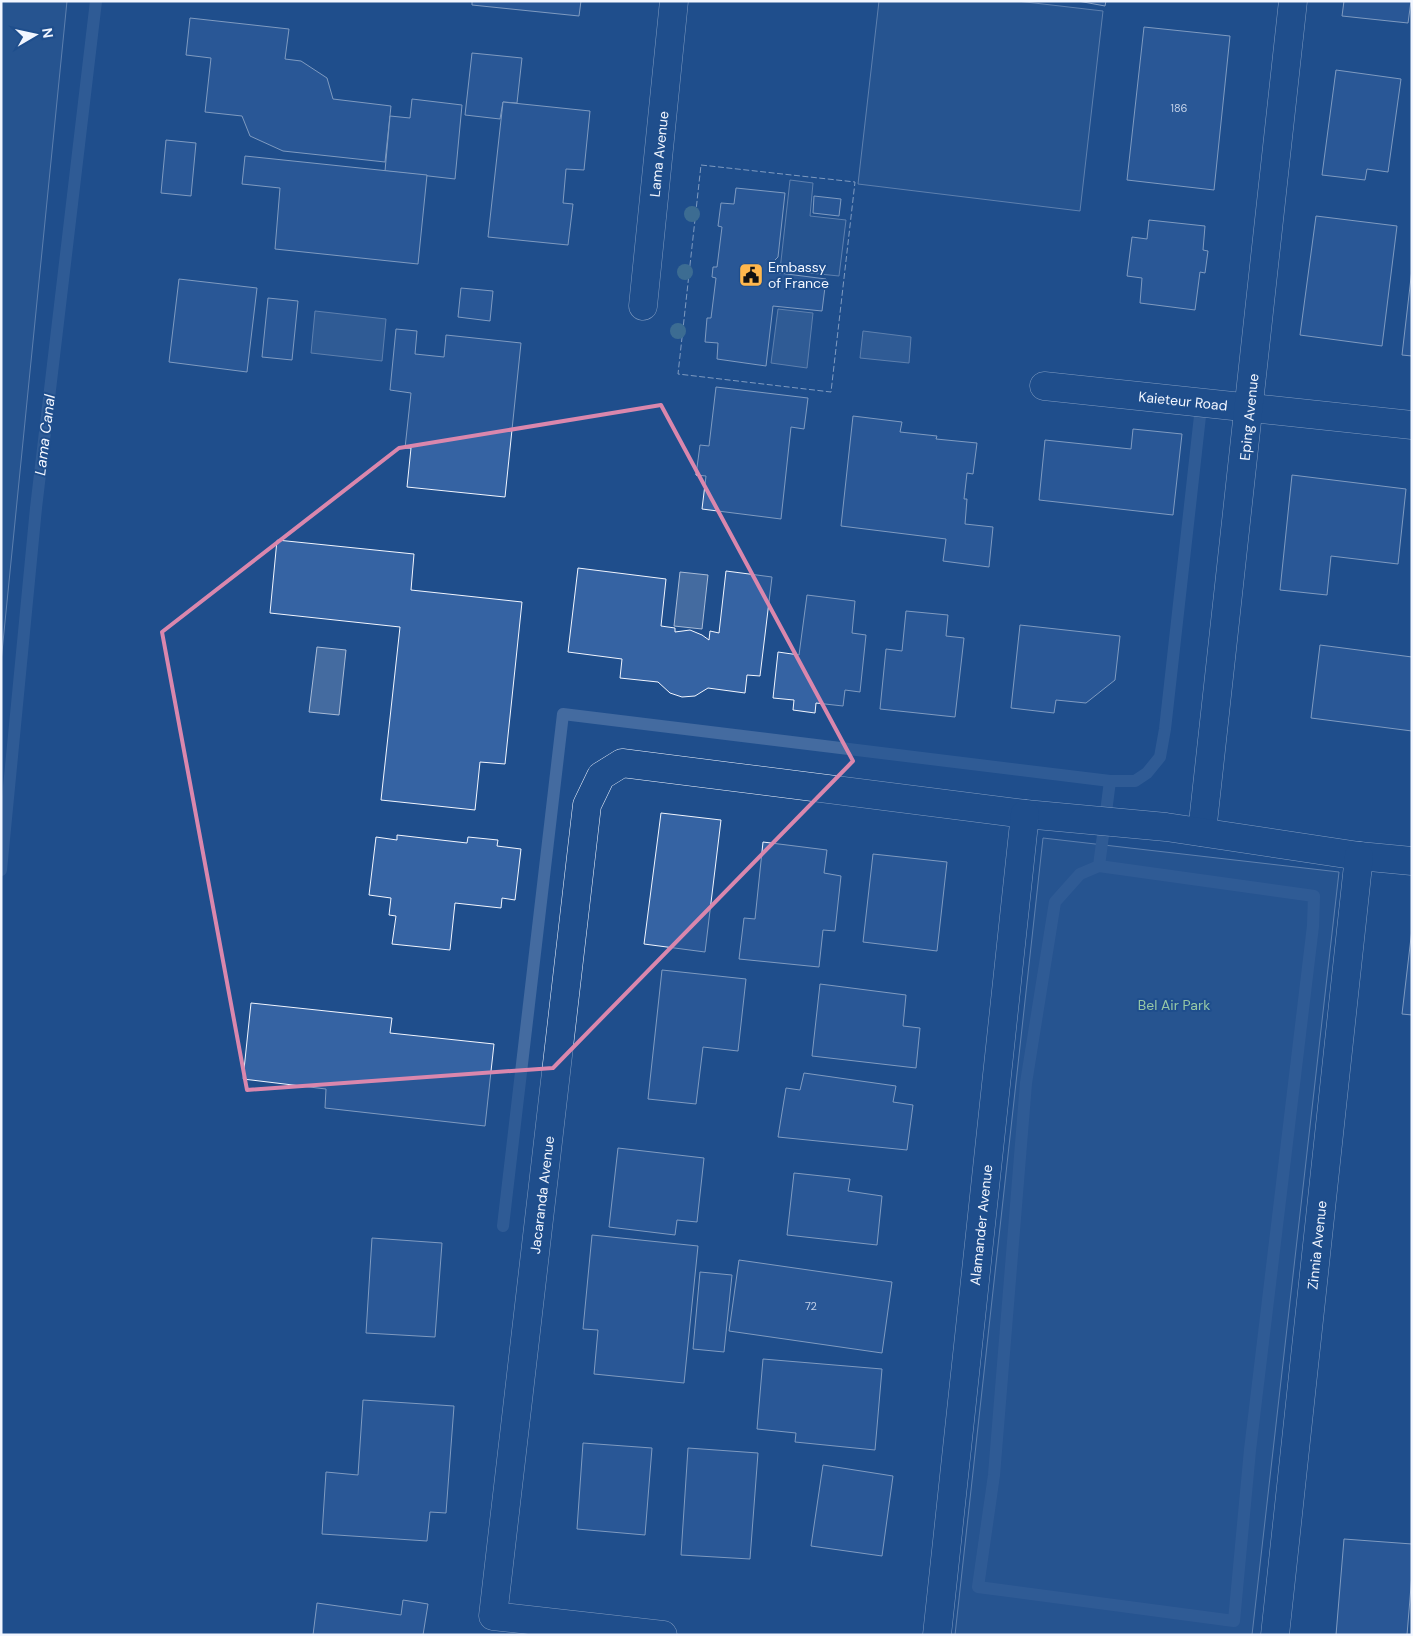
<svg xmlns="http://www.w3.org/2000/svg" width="1413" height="1636" font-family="'DM Sans',sans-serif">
<rect width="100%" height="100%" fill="#1f4e8c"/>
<g fill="#305b95" stroke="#a8bbd7">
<path d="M 1,1 L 67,1 L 1,662 Z"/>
<path d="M 879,1 L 1017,1 L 1103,11 L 1080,211 L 858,184 Z"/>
<path d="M 790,180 L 813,183 L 810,216 L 846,220 L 839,276 L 780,270 Z"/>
<path d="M 1043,838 L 1339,872 L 1252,1635 L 955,1635 Z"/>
</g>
<g fill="#446ba0" stroke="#a8bbd7">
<path d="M 778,309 L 813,313 L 807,368 L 771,363 Z"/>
<path d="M 315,311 L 386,319 L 382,361 L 311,353 Z"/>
<path d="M 863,331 L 911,337 L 909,363 L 860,358 Z"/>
<path d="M 680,572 L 708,575 L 702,629 L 674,626 Z"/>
<path d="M 317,647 L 346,650 L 339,715 L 309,712 Z"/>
</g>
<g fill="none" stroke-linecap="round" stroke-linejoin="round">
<g stroke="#446ba0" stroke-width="12">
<path d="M 1099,866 L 1080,874 L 1055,902 L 1026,1083 L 994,1475 L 978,1587 L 1234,1621 L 1250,1450 L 1313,926 L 1314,896 L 1099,866 L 1110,781 L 1135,781 L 1147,773 L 1160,757 L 1165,729 L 1200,416"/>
<path d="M 1,870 L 36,508 L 96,1"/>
<path d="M 503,1226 L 563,714 L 1110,781"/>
</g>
</g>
<g fill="#3563a3" stroke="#f2f6ff">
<path d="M 472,1 L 581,1 L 579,16 L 472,5 Z"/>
<path d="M 1078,1 L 1106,1 L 1105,6 Z"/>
<path d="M 1344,1 L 1411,1 L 1408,23 L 1342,16 Z"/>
<path d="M 190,18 L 289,29 L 285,59 L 301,61 L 327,78 L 333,99 L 391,106 L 385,162 L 283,151 L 250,136 L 242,116 L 205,112 L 211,58 L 186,55 Z"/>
<path d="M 1144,27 L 1230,36 L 1214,190 L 1127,180 Z"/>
<path d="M 472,53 L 522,58 L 517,103 L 503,102 L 500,119 L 465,115 Z"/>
<path d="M 1336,70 L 1401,79 L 1388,172 L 1367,169 L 1365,180 L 1322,175 Z"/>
<path d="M 412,99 L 462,105 L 455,179 L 385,171 L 390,116 L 410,118 Z"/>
<path d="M 503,102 L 590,111 L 584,170 L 566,169 L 563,203 L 573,204 L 568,245 L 488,237 Z"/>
<path d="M 166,140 L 196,143 L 191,196 L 161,193 Z"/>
<path d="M 245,156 L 427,175 L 418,264 L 275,249 L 280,188 L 242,184 Z"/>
<path d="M 736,188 L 785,193 L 778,257 L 772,263 L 771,272 L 826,279 L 822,311 L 773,306 L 766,366 L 717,359 L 718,343 L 705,342 L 707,318 L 711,318 L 716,278 L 712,277 L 713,267 L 717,267 L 722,227 L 718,226 L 721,203 L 734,204 Z"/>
<path d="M 814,196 L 841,199 L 839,216 L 813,213 Z"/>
<path d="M 1316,216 L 1397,226 L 1382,346 L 1300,335 Z"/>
<path d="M 1149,220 L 1205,226 L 1203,250 L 1208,251 L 1205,273 L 1200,272 L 1195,310 L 1140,303 L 1142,278 L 1127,276 L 1132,237 L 1147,239 Z"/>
<path d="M 1412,269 L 1412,356 L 1402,355 Z"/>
<path d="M 179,279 L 257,288 L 247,372 L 169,362 Z"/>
<path d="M 461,288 L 493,291 L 490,321 L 458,317 Z"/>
<path d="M 268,298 L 298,301 L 292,360 L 262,357 Z"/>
<path d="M 396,329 L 417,331 L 415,354 L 444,357 L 446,335 L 521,343 L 505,497 L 407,487 L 411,448 L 405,448 L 411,393 L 390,390 Z"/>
<path d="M 716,387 L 808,398 L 804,429 L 791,427 L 781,519 L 702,509 L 706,476 L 696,475 L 700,445 L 709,446 Z"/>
<path d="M 853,416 L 902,422 L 900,432 L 937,436 L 936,439 L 977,443 L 973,474 L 967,473 L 964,499 L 967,499 L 965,524 L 993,527 L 989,567 L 943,561 L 946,539 L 841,526 Z"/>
<path d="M 1133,429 L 1182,434 L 1173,515 L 1039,500 L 1045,440 L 1131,449 Z"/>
<path d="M 1292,475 L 1406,489 L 1398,564 L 1331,556 L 1327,595 L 1280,590 Z"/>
<path d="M 277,540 L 414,554 L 411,590 L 522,602 L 505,764 L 480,762 L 475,810 L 381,800 L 400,627 L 270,613 Z"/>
<path d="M 578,568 L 666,579 L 661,626 L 675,628 L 675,632 L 690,630 L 702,635 L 709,640 L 710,631 L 719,633 L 726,571 L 772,577 L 760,676 L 747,675 L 745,693 L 708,688 L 695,696 L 682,697 L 670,693 L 658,682 L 620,678 L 622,659 L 568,652 Z"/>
<path d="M 807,595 L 855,601 L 852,633 L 866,635 L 860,692 L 845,690 L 843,706 L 816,703 L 815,713 L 793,710 L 794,700 L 773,698 L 778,652 L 799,655 Z"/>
<path d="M 906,611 L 948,615 L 946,636 L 964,638 L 955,717 L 880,709 L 886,649 L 902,651 Z"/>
<path d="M 1020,625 L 1120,636 L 1115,680 L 1086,703 L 1056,700 L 1054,713 L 1011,708 Z"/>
<path d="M 1320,645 L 1412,657 L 1412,731 L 1311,718 Z"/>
<path d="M 661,813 L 721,820 L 705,952 L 644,944 Z"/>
<path d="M 397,835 L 467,843 L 468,837 L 498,840 L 497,846 L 521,849 L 515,900 L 502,898 L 501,908 L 455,903 L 450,950 L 392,944 L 396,916 L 389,915 L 391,898 L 369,895 L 376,837 L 397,840 Z"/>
<path d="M 763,842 L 827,850 L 824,873 L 841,876 L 835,931 L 823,930 L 819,967 L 739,959 L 744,918 L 755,919 Z"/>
<path d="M 873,854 L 947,862 L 937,951 L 863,942 Z"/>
<path d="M 1412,929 L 1412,1015 L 1402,1014 Z"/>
<path d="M 662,970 L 746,979 L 738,1051 L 703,1047 L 696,1104 L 648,1099 Z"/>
<path d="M 820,984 L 906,995 L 903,1026 L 920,1028 L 916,1068 L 812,1056 Z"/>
<path d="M 251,1003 L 392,1018 L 390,1033 L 494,1044 L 485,1126 L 325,1108 L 326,1089 L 243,1079 Z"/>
<path d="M 804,1073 L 896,1086 L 893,1102 L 913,1105 L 907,1150 L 778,1137 L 786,1088 L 800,1090 Z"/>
<path d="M 618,1148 L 704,1158 L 697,1222 L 677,1220 L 675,1235 L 609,1227 Z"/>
<path d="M 794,1173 L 850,1179 L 848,1191 L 882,1196 L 877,1245 L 787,1235 Z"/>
<path d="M 592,1235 L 698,1246 L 684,1383 L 594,1374 L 598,1330 L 583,1329 Z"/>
<path d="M 372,1238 L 442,1243 L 435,1337 L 366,1333 Z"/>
<path d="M 739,1260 L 892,1282 L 882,1353 L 729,1331 Z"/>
<path d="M 700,1272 L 732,1275 L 724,1352 L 693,1349 Z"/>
<path d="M 763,1359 L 882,1369 L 875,1450 L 795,1442 L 796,1433 L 757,1429 Z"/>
<path d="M 363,1400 L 454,1406 L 446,1513 L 430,1512 L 427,1541 L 322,1534 L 326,1472 L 358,1475 Z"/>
<path d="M 583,1443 L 652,1448 L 645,1535 L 577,1529 Z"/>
<path d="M 688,1448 L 758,1453 L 750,1559 L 681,1555 Z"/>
<path d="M 823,1465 L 893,1476 L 882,1556 L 811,1546 Z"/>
<path d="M 1344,1539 L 1412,1544 L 1412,1574 L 1407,1635 L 1336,1635 Z"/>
<path d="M 403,1600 L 428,1604 L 423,1635 L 313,1635 L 317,1603 L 401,1615 Z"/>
</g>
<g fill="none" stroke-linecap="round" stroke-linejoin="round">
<defs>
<g id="street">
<path d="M 643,306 L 674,1"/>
<path d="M 1044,386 L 1412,425"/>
<path d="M 1202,832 L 1293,1"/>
<path d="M 663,1635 L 493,1616 L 587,805 L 601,776 L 622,763 L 1025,814 L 1166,827 L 1359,856 L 1412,861"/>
<path d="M 937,1635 L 1025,814"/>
<path d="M 1275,1635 L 1359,856"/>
</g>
</defs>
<use href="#street" stroke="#f2f6ff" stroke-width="29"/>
<use href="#street" stroke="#1f4e8c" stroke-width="28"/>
<path stroke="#f2f6ff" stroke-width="1" stroke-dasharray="6 2.5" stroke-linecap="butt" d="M 701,165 L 855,182 L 831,392 L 678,374 Z"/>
</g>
<g fill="#61919a">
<circle cx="692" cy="214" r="8"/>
<circle cx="685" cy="272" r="8"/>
<circle cx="678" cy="331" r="8"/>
</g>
<path d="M0 0H1413V1636H0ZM 661,405 L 853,761 L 553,1068 L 247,1090 L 162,632 L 399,448 Z" fill="#1f4e8c" fill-opacity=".55" fill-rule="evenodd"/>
<path fill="none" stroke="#da87ad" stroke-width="4" stroke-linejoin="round" d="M 661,405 L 853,761 L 553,1068 L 247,1090 L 162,632 L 399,448 Z"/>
<defs>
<symbol id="civic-square" viewBox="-11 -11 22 22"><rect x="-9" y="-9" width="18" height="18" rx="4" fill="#ffb74d" stroke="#1f4e8c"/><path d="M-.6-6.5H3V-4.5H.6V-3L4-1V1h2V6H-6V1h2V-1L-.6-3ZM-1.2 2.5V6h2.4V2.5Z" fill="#111"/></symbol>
</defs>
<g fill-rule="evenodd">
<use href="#civic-square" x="737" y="261" width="28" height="28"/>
</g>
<g text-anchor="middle" stroke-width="4" stroke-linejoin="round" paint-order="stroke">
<g font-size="11" fill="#c3d1e8">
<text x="1179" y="112">186</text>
<text x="811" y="1310">72</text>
</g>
<g font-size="14" fill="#f2f6ff" stroke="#1f4e8c">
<text transform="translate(659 154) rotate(-84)" y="5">Lama Avenue</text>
<text transform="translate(1183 401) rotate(6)" y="5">Kaieteur Road</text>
<text transform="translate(1249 417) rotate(-84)" y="5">Eping Avenue</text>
<text transform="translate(542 1195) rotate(-83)" y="5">Jacaranda Avenue</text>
<text transform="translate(981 1225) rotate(-84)" y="5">Alamander Avenue</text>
<text transform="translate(1317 1245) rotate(-84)" y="5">Zinnia Avenue</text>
</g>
<g font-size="14" fill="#f2f6ff" stroke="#1f4e8c" text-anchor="start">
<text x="768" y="272">Embassy<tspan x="768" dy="16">of France</tspan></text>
</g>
<g font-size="14" fill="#97c8a6" stroke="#1f4e8c">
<text x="1174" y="1010">Bel Air Park</text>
</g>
<g font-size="15" font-style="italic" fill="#f2f6ff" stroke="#1f4e8c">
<text transform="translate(45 435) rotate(-83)" y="5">Lama Canal</text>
</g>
</g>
<rect width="1413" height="1636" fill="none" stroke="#f2f6ff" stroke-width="5"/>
<g transform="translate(35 35) rotate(81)" stroke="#1f4e8c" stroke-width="4" paint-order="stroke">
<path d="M0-4L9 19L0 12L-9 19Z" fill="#f2f6ff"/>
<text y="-8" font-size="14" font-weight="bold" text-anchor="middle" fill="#f2f6ff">N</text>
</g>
</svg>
